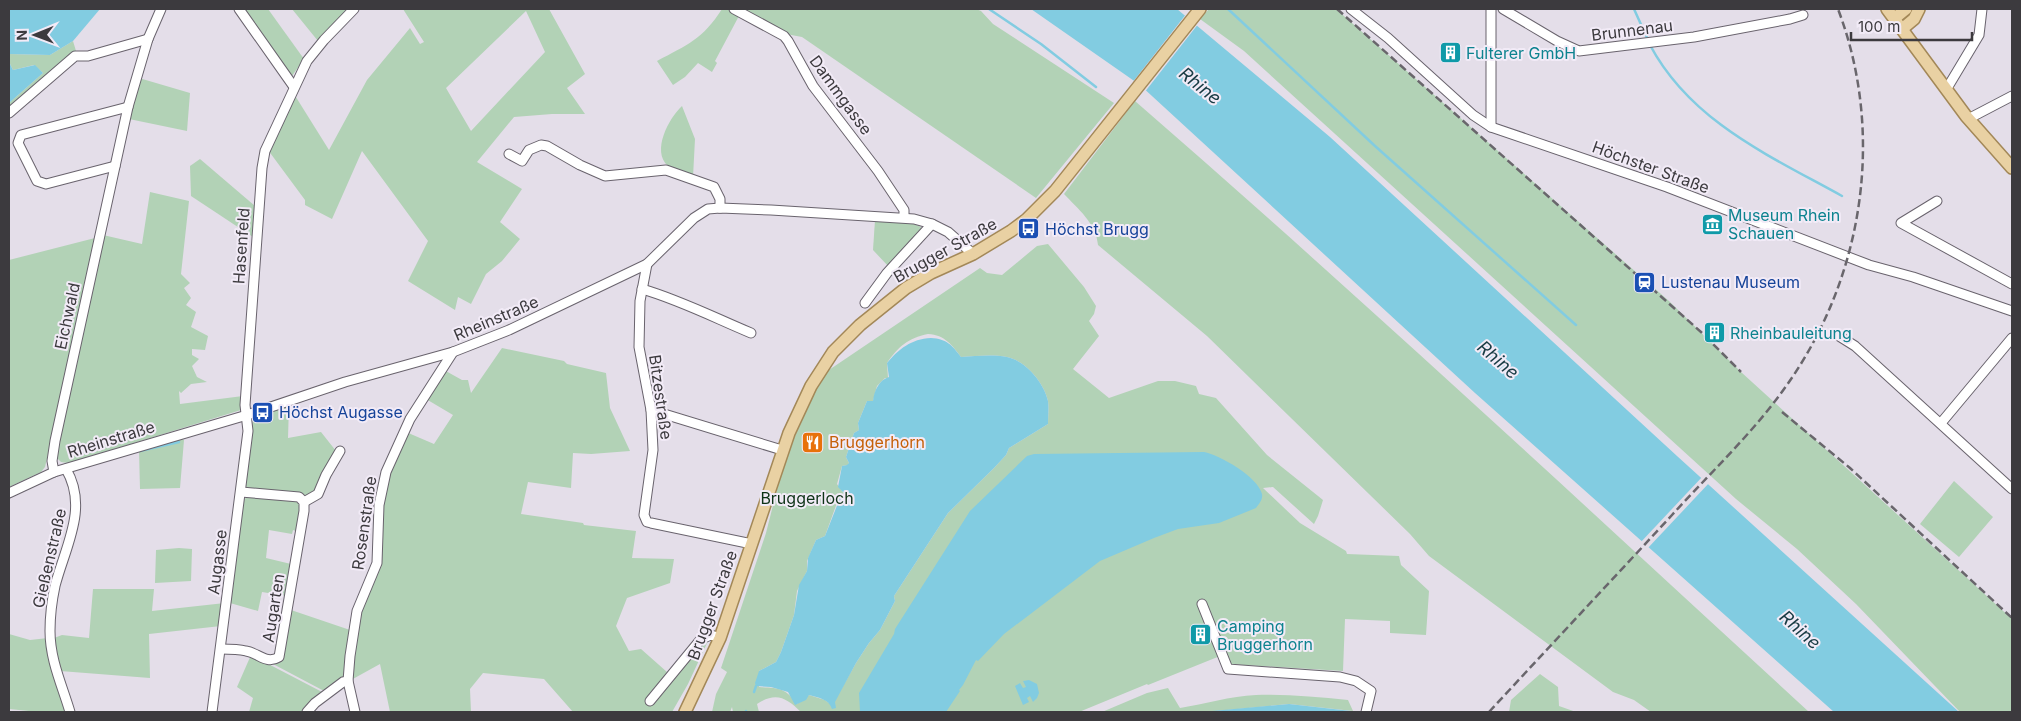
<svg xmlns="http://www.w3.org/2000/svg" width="2021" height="721" font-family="Inter,sans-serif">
<rect width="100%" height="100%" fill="#e4dee9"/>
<g fill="#b2d2b6" fill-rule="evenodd">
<path d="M 242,9 L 268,9 L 304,59 L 292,76 Z"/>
<path d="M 292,9 L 351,9 L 318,41 Z"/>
<path d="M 403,9 L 549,9 L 585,74 L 567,88 L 585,114 L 552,114 L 514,117 L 477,162 L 522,189 L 500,222 L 520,239 L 502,261 L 486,274 L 471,304 L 458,297 L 455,310 L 408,281 L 428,241 L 362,151 L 332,219 L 305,205 L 305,200 L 268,150 L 294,94 L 329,150 L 367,80 L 410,28 L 420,44 L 424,42 ZM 526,11 L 545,52 L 471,131 L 446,88 Z"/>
<path d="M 722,9 L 976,9 L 981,11 L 993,24 L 1114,103 L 1036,198 L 802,37 L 786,34 L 740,14 L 715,61 L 717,63 L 712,72 L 698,63 L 685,77 L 673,85 L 657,61 C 687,45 703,39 722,9 Z"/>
<path d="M 1209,9 L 1336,9 L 1669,301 L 1741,372 L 2012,619 L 2012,712 L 1960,712 L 1856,604 L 1797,549 L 1736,499 L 1244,51 L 1200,19 Z"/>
<path d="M 73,41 L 76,51 L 51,75 L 35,97 L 23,97 L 9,110 L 9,103 L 43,73 L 34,65 L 13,70 L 9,62 L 9,54 L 50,55 Z"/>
<path d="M 139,78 L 190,93 L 187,131 L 129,119 Z"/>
<path d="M 1135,101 C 1364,300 1586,507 1809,712 L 1651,712 L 1634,700 L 1613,692 L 1429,556 L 1410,534 L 1207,336 L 1098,245 C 1096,223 1078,209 1064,194 Z"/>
<path d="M 682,106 L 695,139 L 693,177 C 685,174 674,172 668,166 C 651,151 669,118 682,106 Z"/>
<path d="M 200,159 L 255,206 L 253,237 L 191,196 L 190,166 Z"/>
<path d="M 150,192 L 189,201 L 181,274 L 190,283 L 184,288 L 191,298 L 186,305 L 196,312 L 191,327 L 208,336 L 205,350 L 192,349 L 192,355 L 199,359 L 192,366 L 197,377 L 207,382 L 191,384 L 181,393 L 179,391 L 180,404 L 243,396 L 241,410 L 79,460 L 68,463 L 61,462 L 57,458 L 56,452 L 103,235 L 142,244 Z"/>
<path d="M 875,220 L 911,223 L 921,227 L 921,230 L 889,267 L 873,250 Z"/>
<path d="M 95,238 L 81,311 L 45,467 L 41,472 L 9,487 L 9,260 Z"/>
<path d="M 1048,244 L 1084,287 L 1096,306 L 1094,314 L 1089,321 L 1099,336 L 1073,369 L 1109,398 L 1158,381 L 1175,381 L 1196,386 L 1199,394 L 1216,398 L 1267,455 L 1323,500 L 1318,516 L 1314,524 L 1273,487 L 1263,488 L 1300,523 L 1346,551 L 1347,554 L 1399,556 L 1401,565 L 1429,591 L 1426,635 L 1390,633 L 1390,621 L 1345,619 L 1343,671 L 1229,664 L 1225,654 L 1148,685 L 1147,684 L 1079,712 L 801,712 C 787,698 776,691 757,704 L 759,712 L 733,712 L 732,707 L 730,712 L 712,712 L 716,694 L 727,672 L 721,668 L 766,533 L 785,458 L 823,374 L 980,268 L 987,273 L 1002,275 L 1037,246 ZM 928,334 C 945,335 952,345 961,357 C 976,356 992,354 1007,357 C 1026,361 1044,383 1048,401 C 1049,408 1048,417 1048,424 L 1009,448 L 1006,455 L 994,468 L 948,513 L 894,596 L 895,601 L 880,630 L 869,643 L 856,663 L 834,702 L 830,704 L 825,700 L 809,695 L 797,704 C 786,688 779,688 759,687 L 759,671 L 776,662 L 781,652 L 794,615 L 797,591 L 807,571 L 807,561 L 816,540 L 825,536 L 838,500 L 844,498 L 845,495 L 837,484 L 842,466 L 848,465 L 849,463 L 846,457 L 854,433 L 859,430 L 858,423 L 867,401 L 873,401 L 877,386 L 885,378 L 888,378 L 887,363 C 898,347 908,338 928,334 Z"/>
<path d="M 502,348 L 564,361 L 567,364 L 606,373 L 610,408 L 630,451 L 591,454 L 573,453 L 571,488 L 528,482 L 521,514 L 583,523 L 584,525 L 636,531 L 632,558 L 674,559 L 670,583 L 627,598 L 616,626 L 629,651 L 641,649 L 667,672 L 647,702 L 650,706 L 685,661 L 706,640 L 708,641 L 688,684 L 672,712 L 573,712 L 544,679 L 483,673 L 470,689 L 471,712 L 390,712 L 380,664 L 351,680 L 357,626 L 361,609 L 378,570 L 382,551 L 382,508 L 393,461 L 406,432 L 434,444 L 453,415 L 426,399 L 444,370 L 462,380 L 468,380 L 471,393 Z"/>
<path d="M 289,405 L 288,438 L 321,432 L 336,451 L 317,489 L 313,494 L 306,495 L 248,489 L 245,485 L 245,478 L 253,419 L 272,412 L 271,410 Z"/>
<path d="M 181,438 L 184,440 L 180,488 L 140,489 L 139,450 Z"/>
<path d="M 1954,481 L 1993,517 L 1959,557 L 1920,524 Z"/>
<path d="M 248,497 L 297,501 L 301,505 L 298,532 L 293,530 L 292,534 L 269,530 L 266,558 L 291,564 L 287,596 L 262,592 L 258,611 L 230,603 L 242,503 L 244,499 Z"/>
<path d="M 179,548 L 192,549 L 191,581 L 155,583 L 156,550 Z"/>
<path d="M 93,589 L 154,589 L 152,611 L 225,603 L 221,626 L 149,634 L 150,678 L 60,671 L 54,638 L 62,635 L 89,638 Z"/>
<path d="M 291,610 L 350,630 L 345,675 L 343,679 L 326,692 L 273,664 L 282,658 L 285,652 Z"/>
<path d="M 9,634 L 30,640 L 48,638 L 67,712 L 39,712 L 9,709 Z"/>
<path d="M 251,655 L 324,693 L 304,712 L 249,712 L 253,698 L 237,687 Z"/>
<path d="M 1540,674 L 1558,687 L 1559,706 L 1576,712 L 1509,712 L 1511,700 Z"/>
<path d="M 1168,688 L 1180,708 C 1205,704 1230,696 1256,695 C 1286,694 1317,697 1348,700 L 1353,711 L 1289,704 L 1206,712 L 1102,712 L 1147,693 Z"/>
</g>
<g fill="#82cce1">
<path d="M 9,9 L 100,9 L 73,41 L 50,55 L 9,54 Z"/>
<path d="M 1031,9 L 1177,9 L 1330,137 L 1677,456 L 1959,712 L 1834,712 L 1475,393 L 1140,85 Z"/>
<path d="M 9,62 L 13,70 L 35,65 L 43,73 L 9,103 Z"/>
<path d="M 931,338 C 947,339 952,345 961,357 C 976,356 992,354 1007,357 C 1026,361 1044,383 1048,401 C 1049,408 1048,417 1048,424 L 1009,448 L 1006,455 L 994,468 L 948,513 L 894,596 L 895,601 L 880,630 L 869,643 L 856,663 L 835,702 L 836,708 L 832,709 C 829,699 819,698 809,695 L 806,700 L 795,705 L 788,692 L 771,687 L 756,686 L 755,683 L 759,671 L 776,662 L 781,652 L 794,615 L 799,585 L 807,571 L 808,558 L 816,540 L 825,536 L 840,498 L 844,497 L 845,494 L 838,487 L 842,466 L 847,465 L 849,463 L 846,457 L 854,433 L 859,430 L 858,423 L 867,401 L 873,401 C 874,391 879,380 889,377 L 887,363 C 899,349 911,339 931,338 Z"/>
<path d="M 1204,452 C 1220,455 1258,477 1262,494 C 1263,500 1259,504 1256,508 L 1219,523 L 1178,529 L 1154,538 L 1100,561 L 1004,634 L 978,661 L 976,660 L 963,685 L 959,690 L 960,691 L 946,712 L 860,712 L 859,693 L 894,634 L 895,629 L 970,511 L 1027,456 L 1034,454 Z"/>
<path d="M 1029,680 L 1037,684 L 1039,693 L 1037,698 L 1033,702 L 1030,696 L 1027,698 L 1029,702 L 1023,705 L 1015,686 L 1020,683 L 1023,688 L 1026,687 L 1023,681 Z"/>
<path d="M 1289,704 L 1360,712 L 1206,712 L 1212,711 Z"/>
</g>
<g fill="#e4dee9">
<path d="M 1187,13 L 1199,23 L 1144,93 L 1132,83 Z"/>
<path d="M 1703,476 L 1710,482 L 1647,549 L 1640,543 Z"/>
</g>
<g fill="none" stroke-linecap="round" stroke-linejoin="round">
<g stroke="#82cce1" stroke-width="2.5">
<path d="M 989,9 L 1041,44 L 1096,87"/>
<path d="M 1228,9 L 1375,146 L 1576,325"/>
<path d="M 1634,9 L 1648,40"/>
<path d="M 1650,45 C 1691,122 1770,156 1842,196"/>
<path d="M 140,451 L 179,442"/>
<path d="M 754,692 L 756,686"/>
<path d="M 746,712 L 746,711"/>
</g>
<defs>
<g id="minor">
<path d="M 239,9 L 294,87"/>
<path d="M 734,9 L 784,36 L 788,41 L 813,86 L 878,171 L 904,210 L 904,217"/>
<path d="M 1351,9 L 1388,38 L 1473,115 L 1491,127 L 1667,187 L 1869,265 L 1913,277 L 2012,311"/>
<path d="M 1491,9 L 1491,127"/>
<path d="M 1503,9 L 1557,41 L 1579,51 L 1694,37 L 1790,19 L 1803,15"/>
<path d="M 1946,90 L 1979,35 L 1982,9"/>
<path d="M 9,113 L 75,56 L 88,56 L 148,39"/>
<path d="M 1968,119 L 2012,96"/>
<path d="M 509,154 L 522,161 L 529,150 L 541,145 L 547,146 L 580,165 L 605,176 L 666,170 L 714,187 L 720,199 L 720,208"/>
<path d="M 115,166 L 46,184 L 37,181 L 18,143 L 21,135 L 128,107"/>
<path d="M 1937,201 L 1901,223 L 2012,284"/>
<path d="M 647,264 L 640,301 L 639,347 L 651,410 L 653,450 L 644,515 L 647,522 L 651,523 L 752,544"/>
<path d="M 642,289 C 680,300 715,318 751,333"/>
<path d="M 865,303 L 887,273 L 932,224"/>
<path d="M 1839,336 L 1855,346 L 2012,489"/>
<path d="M 651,410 L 782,450"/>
<path d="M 1941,423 L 2012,338"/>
<path d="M 66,469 C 89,508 65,547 55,586 C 52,600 50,616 50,631 C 50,660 62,685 70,712"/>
<path d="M 54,472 L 52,461 L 55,441 L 128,107 L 148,39 L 161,9"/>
<path d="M 9,493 L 54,472 L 247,415 L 345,382 L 453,352 L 509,330 L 647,264 L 694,218 L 708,209 L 720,208 L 771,210 L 914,219 L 932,224 L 948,232 L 973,254"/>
<path d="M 304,502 L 318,494 L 326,475 L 340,451"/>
<path d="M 1202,604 L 1228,669 L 1340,677 L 1356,681 L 1371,691 L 1366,712"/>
<path d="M 221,649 C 229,649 238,649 246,651 C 259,653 266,665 279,657 L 304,511 L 304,502 L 299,497 L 241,492"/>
<path d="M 650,701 L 701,639 L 711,635 L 720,638"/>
<path d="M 212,712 L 248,431 L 245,405 L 262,168 L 265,151 L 307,61 L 324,40 L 354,9"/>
<path d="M 307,712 L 315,703 L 343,682 L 348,681"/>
<path d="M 355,712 L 348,681 L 350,656 L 357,611 L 377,563 L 379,505 L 386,472 L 410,419 L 453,352"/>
</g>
<g id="major">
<path d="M 1887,9 L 1966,116 L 2012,168"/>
<path d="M 1895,18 L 1906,9"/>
<path d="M 1902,29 L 1914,19 L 1919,9"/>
<path d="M 685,712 L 720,638 L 789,433 L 811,386 L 833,352 L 860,325 L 906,288 L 931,273 L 973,254 L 1011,231 L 1027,219 L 1055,191 L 1200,9"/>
</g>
</defs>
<use href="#minor" stroke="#69636d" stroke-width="11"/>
<use href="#major" stroke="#a38858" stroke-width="14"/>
<use href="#minor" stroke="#fff" stroke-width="9"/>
<use href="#major" stroke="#e9d1a3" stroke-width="11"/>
<g stroke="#69666c" stroke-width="2.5" stroke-dasharray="8 4" stroke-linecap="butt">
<path d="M 1337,9 L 1701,332 L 1741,372"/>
<path d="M 1782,412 L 1850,468 L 2012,618"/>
<path d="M 1489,712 C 1550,646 1611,581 1672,515 C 1712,471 1756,430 1789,382 C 1864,274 1885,133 1838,9"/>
</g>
</g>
<defs>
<symbol id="building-square" viewBox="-11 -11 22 22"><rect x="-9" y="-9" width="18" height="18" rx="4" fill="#0f9aa8" stroke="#f2ebf7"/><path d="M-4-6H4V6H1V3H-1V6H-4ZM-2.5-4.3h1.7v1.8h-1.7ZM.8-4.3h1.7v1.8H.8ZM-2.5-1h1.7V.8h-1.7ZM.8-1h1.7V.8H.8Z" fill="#fff"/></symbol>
<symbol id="museum-square" viewBox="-11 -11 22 22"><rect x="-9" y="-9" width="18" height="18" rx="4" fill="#0f9aa8" stroke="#f2ebf7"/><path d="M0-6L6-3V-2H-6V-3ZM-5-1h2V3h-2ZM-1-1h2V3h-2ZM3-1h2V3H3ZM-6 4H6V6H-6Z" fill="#fff"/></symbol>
<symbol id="bus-square" viewBox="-11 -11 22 22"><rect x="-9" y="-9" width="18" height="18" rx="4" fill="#1a4fb4" stroke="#f2ebf7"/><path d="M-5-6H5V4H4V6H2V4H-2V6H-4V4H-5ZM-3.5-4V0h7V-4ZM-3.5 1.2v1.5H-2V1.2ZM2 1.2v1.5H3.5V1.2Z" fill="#fff"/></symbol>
<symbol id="station-square" viewBox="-11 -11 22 22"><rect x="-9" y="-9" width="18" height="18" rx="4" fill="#1a4fb4" stroke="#f2ebf7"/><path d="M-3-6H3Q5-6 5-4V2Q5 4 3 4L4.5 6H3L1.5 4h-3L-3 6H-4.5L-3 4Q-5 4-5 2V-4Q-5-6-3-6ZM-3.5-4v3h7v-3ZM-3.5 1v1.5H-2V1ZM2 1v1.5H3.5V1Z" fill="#fff"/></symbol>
<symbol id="restaurant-square" viewBox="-11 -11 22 22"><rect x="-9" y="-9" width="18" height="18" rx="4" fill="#e8710a" stroke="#f2ebf7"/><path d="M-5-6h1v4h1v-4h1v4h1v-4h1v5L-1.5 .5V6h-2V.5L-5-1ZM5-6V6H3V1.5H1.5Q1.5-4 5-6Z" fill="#fff"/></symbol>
</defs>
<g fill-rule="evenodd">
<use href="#building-square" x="1438" y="40" width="25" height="25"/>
<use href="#museum-square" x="1700" y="212" width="25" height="25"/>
<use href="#bus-square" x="1016" y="216" width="25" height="25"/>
<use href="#station-square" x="1632" y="270" width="25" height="25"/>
<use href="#building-square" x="1702" y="320" width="25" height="25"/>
<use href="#bus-square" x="250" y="400" width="25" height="25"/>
<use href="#restaurant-square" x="800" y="430" width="25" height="25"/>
<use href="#building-square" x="1188" y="622" width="25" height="25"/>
</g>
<g text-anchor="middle" stroke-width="4" stroke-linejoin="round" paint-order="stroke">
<g font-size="16" fill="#3c3a3e" stroke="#f2ebf7">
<text transform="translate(1632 30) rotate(-7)" y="6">Brunnenau</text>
<text transform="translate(841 95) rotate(54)" y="6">Dammgasse</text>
<text transform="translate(1651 167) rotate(20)" y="6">Höchster Straße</text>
<text transform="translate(241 246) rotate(-86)" y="6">Hasenfeld</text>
<text transform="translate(945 250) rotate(-29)" y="6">Brugger Straße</text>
<text transform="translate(67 316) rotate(-78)" y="6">Eichwald</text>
<text transform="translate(496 318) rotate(-23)" y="6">Rheinstraße</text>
<text transform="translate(661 397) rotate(82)" y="6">Bitzestraße</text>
<text transform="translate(111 439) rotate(-17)" y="6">Rheinstraße</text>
<text transform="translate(364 523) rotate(-82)" y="6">Rosenstraße</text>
<text transform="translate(49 558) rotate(-77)" y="6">Gießenstraße</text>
<text transform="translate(217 562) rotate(-83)" y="6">Augasse</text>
<text transform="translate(712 605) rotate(-70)" y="6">Brugger Straße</text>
<text transform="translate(273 608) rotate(-81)" y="6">Augarten</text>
</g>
<g font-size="16" fill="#0d838f" stroke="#f2ebf7" text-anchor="start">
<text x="1466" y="59">Fulterer GmbH</text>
<text x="1728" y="221">Museum Rhein<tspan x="1728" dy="18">Schauen</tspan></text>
<text x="1730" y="339">Rheinbauleitung</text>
<text x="1217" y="632">Camping<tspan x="1217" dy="18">Bruggerhorn</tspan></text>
</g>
<g font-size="16" fill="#164399" stroke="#f2ebf7" text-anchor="start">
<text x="1045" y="235">Höchst Brugg</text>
<text x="1661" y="288">Lustenau Museum</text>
<text x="279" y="418">Höchst Augasse</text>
</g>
<g font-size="16" fill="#c56008" stroke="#f2ebf7" text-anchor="start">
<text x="829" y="448">Bruggerhorn</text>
</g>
<g font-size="16" fill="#0e3317" stroke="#f2ebf7">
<text x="807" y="504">Bruggerloch</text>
</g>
<g font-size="18" font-style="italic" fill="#193c45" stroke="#f2ebf7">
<text transform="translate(1200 86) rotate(39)" y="6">Rhine</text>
<text transform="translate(1498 360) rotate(41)" y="6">Rhine</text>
<text transform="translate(1800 630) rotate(42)" y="6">Rhine</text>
</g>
</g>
<rect width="2021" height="721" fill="none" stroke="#3c3a3e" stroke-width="20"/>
<g transform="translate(35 35) rotate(269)" stroke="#f2ebf7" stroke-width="4" paint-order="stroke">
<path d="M0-4L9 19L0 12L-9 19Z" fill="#3c3a3e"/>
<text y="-8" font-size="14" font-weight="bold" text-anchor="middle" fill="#3c3a3e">N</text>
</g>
<path d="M1851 32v8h121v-8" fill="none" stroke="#3c3a3e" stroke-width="2.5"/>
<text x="1858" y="32" font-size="15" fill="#3c3a3e" stroke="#f2ebf7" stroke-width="4" paint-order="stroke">100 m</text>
</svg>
